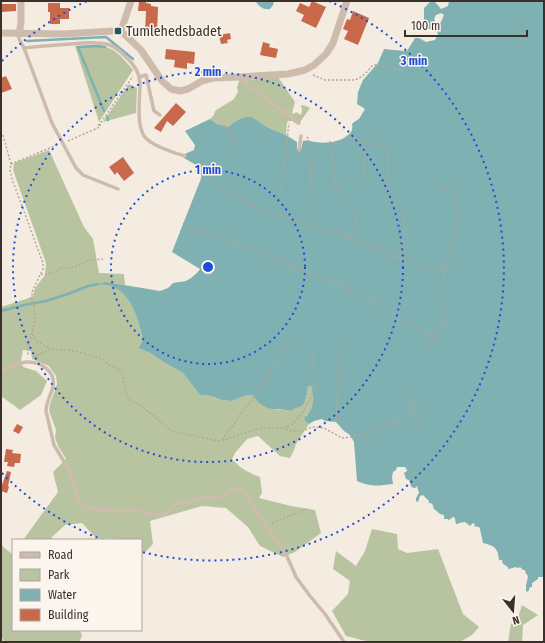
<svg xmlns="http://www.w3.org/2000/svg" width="545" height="643" font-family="'Fira Sans Condensed',sans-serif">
<rect width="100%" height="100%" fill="#f4ebe1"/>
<g fill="#b8c4a0">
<path d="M 97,45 C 115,47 122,57 133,70 L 99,122 L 75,46 Z"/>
<path d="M 278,77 L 295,102 L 292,113 L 294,114 L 296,112 L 301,115 L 302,110 L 301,105 L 306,106 L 310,108 L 298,125 L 292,121 L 288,121 L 287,123 L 286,135 L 267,127 L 252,117 L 228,127 L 217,124 L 210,119 L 214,115 L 215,111 L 218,109 L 234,99 L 238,92 L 237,87 L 239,81 Z"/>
<path d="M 129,84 L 137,88 L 136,113 L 103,122 Z"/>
<path d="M 49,150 L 84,227 L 93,239 L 99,273 L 124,274 L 125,285 L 106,282 L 104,285 C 107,286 111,285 113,286 C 132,294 139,322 143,340 L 138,348 L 150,353 L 165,363 L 183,373 L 200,395 L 211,396 L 222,400 L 231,401 L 247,395 L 252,395 L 259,403 L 263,405 L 277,410 L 285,410 L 292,411 L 294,408 L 306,400 L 308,386 L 311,386 C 314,396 316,408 306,415 L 306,422 L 309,424 L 296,444 L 294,450 L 290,458 L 280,456 L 258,436 L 247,439 L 235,453 L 232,459 C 241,469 247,472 260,477 L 262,493 L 259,498 L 291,506 L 315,510 L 321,533 L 295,552 L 283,557 L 260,546 L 248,527 L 226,508 L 202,506 L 150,521 L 153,544 L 143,554 L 141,553 L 141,540 L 122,540 L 120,539 L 96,538 L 82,523 L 65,525 L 52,537 L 51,540 L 23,540 L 58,492 L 53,472 L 66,459 L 58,446 L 55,437 L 56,430 L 49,411 L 50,404 L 57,384 L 56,376 L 49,366 L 32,359 L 31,351 L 23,350 L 21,360 L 23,367 L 36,371 L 47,381 L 41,395 L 20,410 L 1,396 L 1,307 L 26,299 L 33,296 L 35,288 L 45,275 L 46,263 L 13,170 L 14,163 Z"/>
<path d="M 372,529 L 397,534 L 398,549 L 407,553 L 438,549 L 463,614 L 479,627 L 472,635 L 460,642 L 370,642 L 346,636 L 332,611 L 348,594 L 350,581 L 333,569 L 336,551 L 356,566 L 365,551 Z"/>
<path d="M 1,545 L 13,555 L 13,630 L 80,630 L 82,636 L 79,642 L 4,642 L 1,635 Z"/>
<path d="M 522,605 L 538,615 L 523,625 L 522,642 L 508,642 L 511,623 L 515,626 Z"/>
</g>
<g fill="#7fb0b2" fill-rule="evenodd">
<path d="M 255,1 L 274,1 L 273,5 L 270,9 C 263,10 260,7 255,1 Z"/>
<path d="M 449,1 L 544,1 L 544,577 L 538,577 L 538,579 L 532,583 L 532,587 L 530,587 L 528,592 L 526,591 L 526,585 L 528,577 L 527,574 L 526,574 L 525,570 L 523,570 L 520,567 L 518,568 L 515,567 L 513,568 L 508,569 L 508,567 L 503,564 L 502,560 L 499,560 C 498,548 495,546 483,543 L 480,529 L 479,527 L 473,526 L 474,526 L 475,524 L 473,523 L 470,526 L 465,522 L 459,523 L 458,524 L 456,524 L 455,519 L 454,517 L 451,518 L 450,520 L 449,519 L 449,521 L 448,519 L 444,519 L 444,515 L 440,514 L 433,508 L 434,508 C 432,505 434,503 428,503 L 429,502 L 429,501 L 423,495 L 420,496 L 418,502 L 416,501 L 416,498 L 419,493 L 417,486 L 415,488 C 410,488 411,484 409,480 L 406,479 L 404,473 L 407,471 L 407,470 L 405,467 L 397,467 L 396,470 L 393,472 L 392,477 L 393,484 C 377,486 372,487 357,481 L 354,442 L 350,435 L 344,431 L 336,422 L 325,421 L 322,419 L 314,421 L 309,424 L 306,422 L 304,418 C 306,416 308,414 310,411 C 315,404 313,394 311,386 L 308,386 C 307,393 307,402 301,406 C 297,408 295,407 292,411 C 279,408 271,412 259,403 C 257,401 255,398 252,395 L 247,395 L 231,401 L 222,400 L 211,396 L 200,395 L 183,373 L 165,363 L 150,353 L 138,348 L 143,340 C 139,322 132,295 114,287 C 109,285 103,285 98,284 L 106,282 L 160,291 L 168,288 L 173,283 L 186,281 L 191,278 L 197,273 L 200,269 L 172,252 L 202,176 L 199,174 L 201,168 L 184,158 L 185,154 L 194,150 L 195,145 L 185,131 L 210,119 L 217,124 L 228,127 L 238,120 L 246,117 L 252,117 L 267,127 L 286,135 L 297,142 L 297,149 L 299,150 L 301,149 L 303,141 C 308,140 310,141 315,142 C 325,144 341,142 348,135 C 352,132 353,129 352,124 L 354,122 L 359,119 L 365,109 L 357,104 L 358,92 L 363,80 L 378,63 L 384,49 L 394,50 L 405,51 L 407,51 L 415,38 L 419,38 L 426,42 L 435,40 L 438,35 L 437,29 L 429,29 L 424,27 L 424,8 L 430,2 L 435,2 L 441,9 L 448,6 ZM 441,13 L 444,15 L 441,22 L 433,24 L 435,20 L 434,19 L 436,15 Z"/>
</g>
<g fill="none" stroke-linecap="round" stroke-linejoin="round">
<g stroke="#7fb0b2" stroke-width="2.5">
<path d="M 27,41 L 106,37 L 133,59"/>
<path d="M 104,111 L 78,47 L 97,46 L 105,47"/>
<path d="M 107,117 L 108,120"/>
<path d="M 1,311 L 24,305 L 46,301 L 68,294 L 88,286 L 98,284"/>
</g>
</g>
<g fill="#c8694b">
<path d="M 139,1 L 146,1 L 146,3 L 151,4 L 151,6 L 158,7 L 157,33 L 145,33 L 146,11 L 138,11 Z"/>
<path d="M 312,1 L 326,7 L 316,28 L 301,21 L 304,15 L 296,11 L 300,3 L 309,7 Z"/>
<path d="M 48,3 L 60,3 L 60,8 L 69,8 L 69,19 L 60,19 L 60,24 L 50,24 L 50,12 L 48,12 Z"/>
<path d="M 1,4 L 16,4 L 16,11 L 1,12 Z"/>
<path d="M 353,11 L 369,18 L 358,45 L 344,39 L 348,31 L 343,29 L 347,19 L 350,20 Z"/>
<path d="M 230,33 L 231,39 L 227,40 L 228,43 L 221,44 L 219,35 Z"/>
<path d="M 263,42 L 270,44 L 269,47 L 278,49 L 276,58 L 260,55 Z"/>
<path d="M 166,49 L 195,52 L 194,64 L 187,63 L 187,69 L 174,67 L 175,60 L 165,59 Z"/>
<path d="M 6,76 L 12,89 L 1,93 L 1,78 Z"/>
<path d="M 176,103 L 186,112 L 173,126 L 167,121 L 161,132 L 154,128 Z"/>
<path d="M 123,157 L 134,173 L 124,181 L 117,172 L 115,175 L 109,167 Z"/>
<path d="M 17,424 L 23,427 L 19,434 L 13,431 Z"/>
<path d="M 6,449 L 13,450 L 12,453 L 21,454 L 20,463 L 15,463 L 14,467 L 7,466 L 8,462 L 4,462 Z"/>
<path d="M 7,471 L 11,472 L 8,486 L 9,487 L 7,493 L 1,491 L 1,488 Z"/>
</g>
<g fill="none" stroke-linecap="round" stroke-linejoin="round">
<g stroke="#b9a596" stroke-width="1.5" stroke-dasharray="2 2" stroke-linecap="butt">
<path d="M 313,75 L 325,80 L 355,80 L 361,77 L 367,72 L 373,65 L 378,65 L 404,71"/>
<path d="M 98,125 L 100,124 L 133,76"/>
<path d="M 224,125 L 239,150"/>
<path d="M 3,135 L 11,164 L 10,170 L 12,179 L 43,263 L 43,269 L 32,292 L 32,299 L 34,307 L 35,321 L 28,348 L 28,356"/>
<path d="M 307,137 L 309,140 L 312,195"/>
<path d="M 346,137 L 357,138 L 362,143 L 383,145 L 388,149 L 387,197"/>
<path d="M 68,141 L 100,127 L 100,124"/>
<path d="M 330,141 L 337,195"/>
<path d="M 364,143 L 364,178"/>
<path d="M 11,164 L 57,145"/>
<path d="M 201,177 L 250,204 L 264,210 L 360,242 L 400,259 L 444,272"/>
<path d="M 442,190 L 453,187 L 459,212 L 442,281"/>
<path d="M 281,191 L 289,123"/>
<path d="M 183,223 L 351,290 L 435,337"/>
<path d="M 350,239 L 359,209"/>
<path d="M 400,259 L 403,238 L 405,212"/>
<path d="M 41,274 L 44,275 L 57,271 L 61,268 L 66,268 L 75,267 L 89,260 L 103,259"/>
<path d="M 32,334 C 37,341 41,345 50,348"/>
<path d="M 425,351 L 446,319 L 440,298"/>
<path d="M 34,357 L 51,349 L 75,351 L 103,359 L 109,365 L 116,367 L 122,373 L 126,393 L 128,397 L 130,400 L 140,405 L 172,431 L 218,441 L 223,440 L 260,428 L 285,428 C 297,424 311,401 314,389 C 314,385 314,381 314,377 C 313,369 313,360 313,352"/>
<path d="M 404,389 L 424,430"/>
<path d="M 336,422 L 340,346"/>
<path d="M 286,429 L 291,431 L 303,431 L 312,427 L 324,428 L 342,438 L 352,437 L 376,430 L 415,412"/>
<path d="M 223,440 L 227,432 L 234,425 L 238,417 L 254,397 L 290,340"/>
<path d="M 272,523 L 307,509"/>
</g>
<g stroke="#cdbbac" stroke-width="3.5">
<path d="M 19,34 L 19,39 L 24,48 L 52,123 L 76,168 L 83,175 L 118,189"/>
<path d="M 24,48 C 39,46 55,45 70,44 C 82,43 98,41 110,45 C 118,48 123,54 129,60 C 136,68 140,74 140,85 C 140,100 136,122 144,136 C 150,145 174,153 185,156"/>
<path d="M 139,77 L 146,75 L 154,111 L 160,115"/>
<path d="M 240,77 L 241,80 L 299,123"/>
<path d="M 299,150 L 301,136"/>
<path d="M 1,370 C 9,368 19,362 28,362 C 42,362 56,372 53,387 C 51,395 46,402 46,411 L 54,445 L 69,470 L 80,504 L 86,508 L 117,511 L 134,510 L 151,514 L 161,515 L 169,511 L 173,505 L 180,503 L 200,499 L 219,497 L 226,494 L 231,490 L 238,489 L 244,491 L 248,496 L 258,514 L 285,552 L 293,570 L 296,577 L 310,596 L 325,614 L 344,642"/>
</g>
<g stroke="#cdbbac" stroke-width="7">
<path d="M 121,31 L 131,1"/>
<path d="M 1,33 L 63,34 L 114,31 L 121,31 L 141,50 L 162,81 L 171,89 L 180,91 L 188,89 L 202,81 L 213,78 L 240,77 L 288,74 L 305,70 L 314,65 L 326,54 L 333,43 L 347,1"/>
<path d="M 19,34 L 21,23 L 21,1"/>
</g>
</g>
<g fill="none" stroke="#1d4ed8" stroke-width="2" stroke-dasharray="2 4">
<circle cx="208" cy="267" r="97"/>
<circle cx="208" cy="267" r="195"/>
<path d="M103 540A292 292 0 0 1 2 473M2 61A292 292 0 0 1 87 1M329 1A292 292 0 0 1 142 552"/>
</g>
<rect fill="#1f5a5e" stroke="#fbf5ee" stroke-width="1.5" x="114" y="27" width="8" height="8" rx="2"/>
<g text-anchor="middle" stroke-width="3" stroke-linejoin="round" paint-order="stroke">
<g font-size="14" fill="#3b302b" stroke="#fbf5ee" text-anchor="start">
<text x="126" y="36">Tumlehedsbadet</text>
</g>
</g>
<circle cx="208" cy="267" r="6" fill="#1d4ed8" stroke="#fbf5ee" stroke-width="2"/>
<g font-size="12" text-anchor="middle" font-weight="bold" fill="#1d4ed8" stroke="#fbf5ee" stroke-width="3" stroke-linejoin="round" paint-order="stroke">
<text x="414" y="65">3 min</text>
<text x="208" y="76">2 min</text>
<text x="208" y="174">1 min</text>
</g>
<rect width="545" height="643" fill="none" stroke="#3b302b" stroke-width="4"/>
<rect x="12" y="539" width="130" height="92" fill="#fbf5ee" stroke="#aea6a0"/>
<rect x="20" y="552" width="20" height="6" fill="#cdbbac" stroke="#aea6a0"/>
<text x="48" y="559" font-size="12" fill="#3b302b">Road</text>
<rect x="20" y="569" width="20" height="12" fill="#b8c4a0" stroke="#aea6a0"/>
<text x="48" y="579" font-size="12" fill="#3b302b">Park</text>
<rect x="20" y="589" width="20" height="12" fill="#7fb0b2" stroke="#aea6a0"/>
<text x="48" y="599" font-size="12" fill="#3b302b">Water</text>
<rect x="20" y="609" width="20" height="12" fill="#c8694b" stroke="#aea6a0"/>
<text x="48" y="619" font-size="12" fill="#3b302b">Building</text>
<g transform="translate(513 611) rotate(163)" stroke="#fbf5ee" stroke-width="3" paint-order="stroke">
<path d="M0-3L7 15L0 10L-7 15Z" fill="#3b302b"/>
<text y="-6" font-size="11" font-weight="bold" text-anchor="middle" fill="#3b302b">N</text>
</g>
<path d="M405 30v6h122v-6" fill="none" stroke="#3b302b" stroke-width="2"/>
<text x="411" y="30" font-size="12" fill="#3b302b" stroke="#fbf5ee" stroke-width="3" paint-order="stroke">100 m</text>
</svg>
